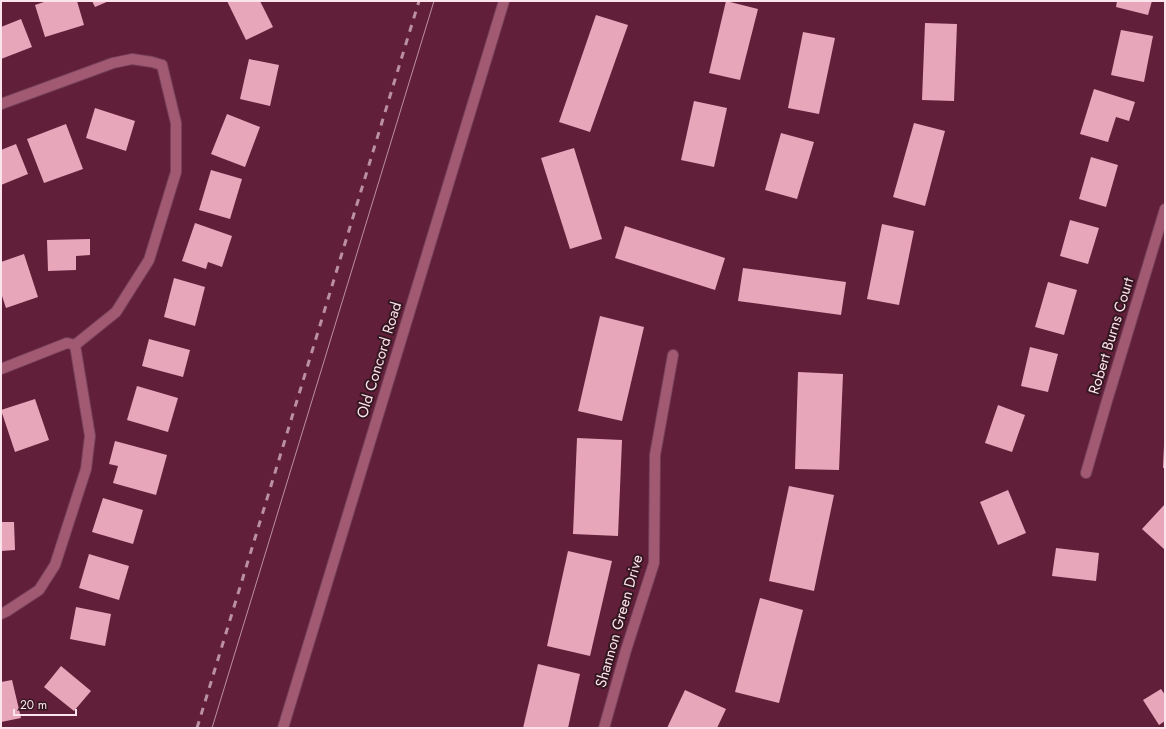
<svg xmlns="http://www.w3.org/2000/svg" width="1166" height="729" font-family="Jost,sans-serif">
<rect width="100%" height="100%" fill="#611f3a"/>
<g fill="#e8a6bb">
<path d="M 47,1 L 77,1 L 84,25 L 45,37 L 35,5 Z"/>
<path d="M 92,1 L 109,1 L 95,7 Z"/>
<path d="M 227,1 L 260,1 L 273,27 L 246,40 Z"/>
<path d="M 726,1 L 758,9 L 740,80 L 709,73 Z"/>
<path d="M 1117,1 L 1152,1 L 1148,15 L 1116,7 Z"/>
<path d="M 596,15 L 628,25 L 590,132 L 559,122 Z"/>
<path d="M 21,19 L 32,47 L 1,59 L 1,27 Z"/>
<path d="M 925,23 L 957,24 L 954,101 L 922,100 Z"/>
<path d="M 1121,30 L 1153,36 L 1144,82 L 1111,75 Z"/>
<path d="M 803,32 L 835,38 L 819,114 L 788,108 Z"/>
<path d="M 249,59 L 279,65 L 270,106 L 240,99 Z"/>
<path d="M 1094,89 L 1135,102 L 1129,121 L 1116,117 L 1108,142 L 1080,134 Z"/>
<path d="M 694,101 L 727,108 L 714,167 L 681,160 Z"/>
<path d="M 95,108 L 135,121 L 126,151 L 86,138 Z"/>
<path d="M 227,114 L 260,127 L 245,167 L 211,154 Z"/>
<path d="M 914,123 L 945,131 L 925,206 L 893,197 Z"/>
<path d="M 66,124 L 83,169 L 44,183 L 27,139 Z"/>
<path d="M 781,133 L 814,142 L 797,199 L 765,190 Z"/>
<path d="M 16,144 L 28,174 L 1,185 L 1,150 Z"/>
<path d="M 574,148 L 602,239 L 570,249 L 541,158 Z"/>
<path d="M 1091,157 L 1118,165 L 1106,207 L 1079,199 Z"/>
<path d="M 211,170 L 242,179 L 230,219 L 199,210 Z"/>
<path d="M 1070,220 L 1099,228 L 1088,264 L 1060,256 Z"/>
<path d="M 195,223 L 232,236 L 222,267 L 208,262 L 206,269 L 182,261 Z"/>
<path d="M 882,224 L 914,231 L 899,305 L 867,299 Z"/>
<path d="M 625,226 L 725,258 L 715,290 L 615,258 Z"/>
<path d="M 90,239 L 90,255 L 76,256 L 76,270 L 48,271 L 47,240 Z"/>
<path d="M 24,254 L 38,297 L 6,308 L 1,293 L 1,262 Z"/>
<path d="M 743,268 L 846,282 L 841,315 L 738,301 Z"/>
<path d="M 174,278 L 205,287 L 195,326 L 164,317 Z"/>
<path d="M 1048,282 L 1077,290 L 1064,335 L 1035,327 Z"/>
<path d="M 600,316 L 644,327 L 622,421 L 578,411 Z"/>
<path d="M 149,339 L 190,350 L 183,377 L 142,366 Z"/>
<path d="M 1030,347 L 1058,354 L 1048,392 L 1021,386 Z"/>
<path d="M 798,372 L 843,374 L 839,470 L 795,469 Z"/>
<path d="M 137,386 L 178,398 L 168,432 L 127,420 Z"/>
<path d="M 35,399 L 49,440 L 15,452 L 1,410 Z"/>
<path d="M 998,405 L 1025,415 L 1012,452 L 985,443 Z"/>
<path d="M 577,438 L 622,440 L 618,536 L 573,534 Z"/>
<path d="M 115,441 L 167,455 L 156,495 L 113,483 L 118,466 L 109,464 Z"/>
<path d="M 1164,445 L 1165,445 L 1165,468 L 1163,468 Z"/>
<path d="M 789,486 L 834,495 L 814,591 L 769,581 Z"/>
<path d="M 1008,490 L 1026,533 L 998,545 L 980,502 Z"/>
<path d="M 103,498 L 143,510 L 133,544 L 92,532 Z"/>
<path d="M 1165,504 L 1165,548 L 1164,549 L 1142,529 Z"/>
<path d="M 1,522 L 14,522 L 15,550 L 1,551 Z"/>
<path d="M 1056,548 L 1099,553 L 1096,581 L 1052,576 Z"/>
<path d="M 568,551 L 612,561 L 590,656 L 547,646 Z"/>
<path d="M 89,554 L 129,566 L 119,600 L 79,588 Z"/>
<path d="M 760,598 L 803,610 L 779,703 L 735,692 Z"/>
<path d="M 76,607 L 111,614 L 105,646 L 70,639 Z"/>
<path d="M 538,664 L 580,674 L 568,728 L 523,728 Z"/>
<path d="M 61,666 L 91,691 L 74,711 L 44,687 Z"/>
<path d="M 12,680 L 21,718 L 1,722 L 1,682 Z"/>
<path d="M 1161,689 L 1165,695 L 1165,721 L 1159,725 L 1143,700 Z"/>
<path d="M 685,690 L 726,709 L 717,728 L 667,728 Z"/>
</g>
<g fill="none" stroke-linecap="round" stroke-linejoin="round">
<defs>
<path id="service" d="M 7,611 L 39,590 L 55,565 L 86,469 L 90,436 L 75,345 L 116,312 L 149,260 L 176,172 L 176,123 L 162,65"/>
<g id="minor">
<path d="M 1,104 L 113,63 L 132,59 L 152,62 L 162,65"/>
<path d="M 1,369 L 67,343 L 75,345"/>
<path d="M 1086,473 L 1106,404 L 1165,209"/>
<path d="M 1,614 L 7,611"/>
<path d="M 604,728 L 626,650 L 654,563 L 655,455 L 673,355"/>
</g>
<path id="tertiary" d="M 283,728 L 504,1"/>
</defs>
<use href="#service" stroke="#77415a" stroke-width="12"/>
<use href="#minor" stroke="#77415a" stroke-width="12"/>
<use href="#tertiary" stroke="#77415a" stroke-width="12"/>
<use href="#service" stroke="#a25a73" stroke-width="10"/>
<use href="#minor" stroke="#a25a73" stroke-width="10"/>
<use href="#tertiary" stroke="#a25a73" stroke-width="10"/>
<path stroke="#bb90a0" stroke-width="1" d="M 212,728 L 434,1"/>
<path stroke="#bb90a0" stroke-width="3" stroke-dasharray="7 7" stroke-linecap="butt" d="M 197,728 L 419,1"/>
</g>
<g text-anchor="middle" stroke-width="4" stroke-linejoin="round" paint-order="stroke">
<g font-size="15" fill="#fde3eb" stroke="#341721">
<text transform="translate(1111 336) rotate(-73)" y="5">Robert Burns Court</text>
<text transform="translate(379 360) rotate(-73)" y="5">Old Concord Road</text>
<text transform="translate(619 621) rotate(-74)" y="5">Shannon Green Drive</text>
</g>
</g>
<rect width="1166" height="729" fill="none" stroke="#fde3eb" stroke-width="4"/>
<path d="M14 709v6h62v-6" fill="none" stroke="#fde3eb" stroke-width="2"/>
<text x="20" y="709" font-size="12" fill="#fde3eb" stroke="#341721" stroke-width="3" paint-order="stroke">20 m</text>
</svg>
